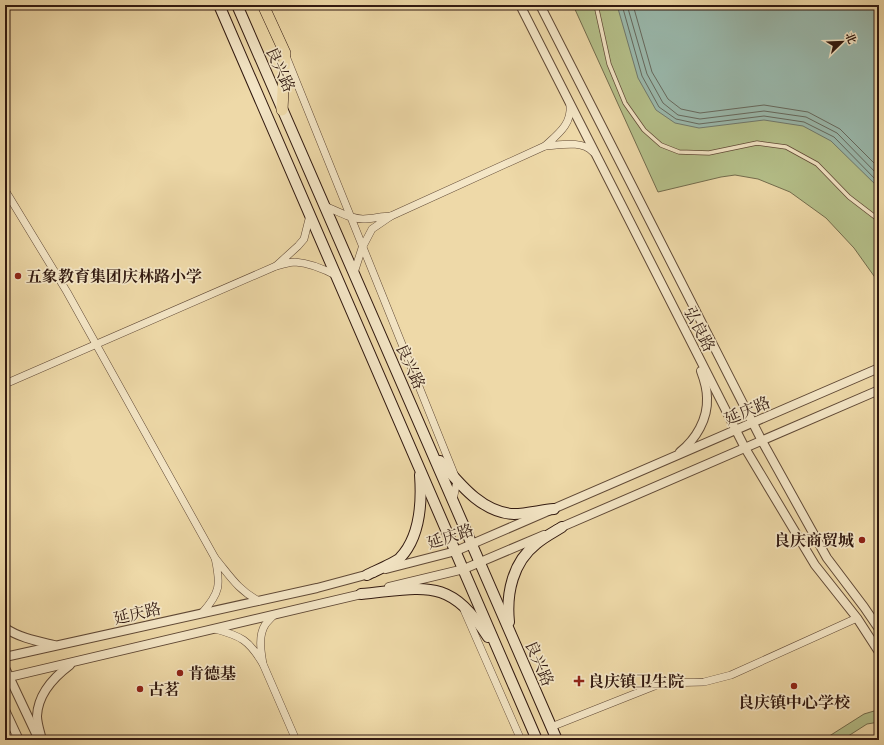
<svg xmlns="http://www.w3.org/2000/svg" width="884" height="745" font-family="'EB Garamond','Noto Serif SC',serif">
<rect width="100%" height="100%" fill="#eed9a8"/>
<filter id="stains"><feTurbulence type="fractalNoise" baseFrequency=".005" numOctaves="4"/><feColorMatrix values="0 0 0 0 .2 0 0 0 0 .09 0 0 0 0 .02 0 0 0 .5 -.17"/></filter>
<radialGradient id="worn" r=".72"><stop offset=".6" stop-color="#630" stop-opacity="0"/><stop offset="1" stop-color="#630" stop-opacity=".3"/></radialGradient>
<g fill="#b5c08a" stroke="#736c4d">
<path d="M 573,5 L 879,5 L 879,283 L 854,248 L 826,218 L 790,192 L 758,179 L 735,175 L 721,177 L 658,192 Z"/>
<path d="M 874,711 L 879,711 L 879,722 L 867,724 L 842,740 L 823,740 L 864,714 Z"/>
</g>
<path fill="#9ab9ad" stroke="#70796e" d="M 617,5 L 879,5 L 879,188 L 831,141 L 803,126 L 764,120 L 699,128 L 675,123 L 656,110 L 638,78 Z"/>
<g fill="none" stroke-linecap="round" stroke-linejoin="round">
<g stroke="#66695e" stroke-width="1">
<path d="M 622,5 L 642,76 L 659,107 L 676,119 L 699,124 L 764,116 L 804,122 L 834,137 L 879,183"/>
<path d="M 627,5 L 647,74 L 663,103 L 678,115 L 700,119 L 764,111 L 806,117 L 837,133 L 879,176"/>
<path d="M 633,5 L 652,72 L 668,99 L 681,109 L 700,113 L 764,105 L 808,112 L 840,129 L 879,168"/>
</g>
<defs>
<path id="service" d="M 596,5 L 609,64 L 625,103 L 644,130 L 661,145 L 679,152 L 709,153 L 757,143 L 786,147 L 817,164 L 849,197 L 879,220"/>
<g id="minor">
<path d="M 286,56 L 457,481 L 453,500"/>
<path d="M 570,105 C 572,124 558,134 545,146 C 561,145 582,140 593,152"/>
<path d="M 5,190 L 67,292 L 215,558"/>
<path d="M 325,206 C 337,211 350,219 363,219 C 372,219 382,216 391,216 L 372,229 L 362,248 L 354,273"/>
<path d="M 310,215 L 304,239 L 298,246 L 276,266 C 282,265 289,262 295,262 C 310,263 324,269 337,276"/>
<path d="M 391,216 L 545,146"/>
<path d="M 5,384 L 276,266"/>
<path d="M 464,610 L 521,740"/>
<path d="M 202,613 C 220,593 221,585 215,558 C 230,576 238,590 259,601"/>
<path d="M 215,629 C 241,636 249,640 263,664 C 261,652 258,636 265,625 C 267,622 271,618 274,615"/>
<path d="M 263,664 L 296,740"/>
<path d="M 551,727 L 662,683 L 704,682 L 731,675 L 857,618"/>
</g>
<g id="tertiary">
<path d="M 520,5 L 745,448 L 815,565 L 857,618 L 879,652"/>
<path d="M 540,5 L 762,441 L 827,558 L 864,607 L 879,629"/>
<path d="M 680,452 C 696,439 708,419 707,398 C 707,389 704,379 701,371"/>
<path d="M 557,529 L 879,390"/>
<path d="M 386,569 L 456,551 L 472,544 L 879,368"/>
<path d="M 389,587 L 464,569 L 544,535"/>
<path d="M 5,628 C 20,638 37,641 54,645"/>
<path d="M 5,657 L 317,588 L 373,573"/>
<path d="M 5,668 L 39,740"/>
<path d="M 5,678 L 366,593"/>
<path d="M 5,710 L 19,740"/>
<path d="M 5,733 L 11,740"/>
<path d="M 42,740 C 40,732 37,723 37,716 C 38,694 54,677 70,665"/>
</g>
<g id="secondary">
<path d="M 219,5 L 537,740"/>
<path d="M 237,5 L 557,740"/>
<path d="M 440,461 C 459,483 482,513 514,514 C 527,514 541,510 554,509"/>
<path d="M 367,575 C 375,571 394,563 400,558 C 420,537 422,502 420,475"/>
<path d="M 361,594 C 425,588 449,576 488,637"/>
<path d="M 509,622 C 506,593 513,562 536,544 C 544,537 554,532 562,527"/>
</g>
<path id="primary" d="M 263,5 L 285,53 L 282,110"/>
</defs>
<use href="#service" stroke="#604936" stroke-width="5"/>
<use href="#minor" stroke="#604936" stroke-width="8"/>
<use href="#tertiary" stroke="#604936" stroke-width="10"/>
<use href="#secondary" stroke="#311910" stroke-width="12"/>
<use href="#primary" stroke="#311910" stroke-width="12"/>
<use href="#service" stroke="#f4e6c6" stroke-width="3.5"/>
<use href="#minor" stroke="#f4e6c6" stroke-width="7"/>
<use href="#tertiary" stroke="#f4e6c6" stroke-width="8"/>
<use href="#secondary" stroke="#f4e6c6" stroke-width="10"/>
<use href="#primary" stroke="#eed9a8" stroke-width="11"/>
</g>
<g fill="#8f2418" stroke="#f4e6c6" stroke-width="1.5">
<circle cx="18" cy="276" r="4"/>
<circle cx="862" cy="540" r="4"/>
<circle cx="180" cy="673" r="4"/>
<path d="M577 675h4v4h4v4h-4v4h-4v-4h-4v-4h4z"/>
<circle cx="794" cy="686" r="4"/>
<circle cx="140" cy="689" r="4"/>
</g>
<g text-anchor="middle" stroke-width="3.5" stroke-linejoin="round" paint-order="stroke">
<g font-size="16" fill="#311910" stroke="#f4e6c6">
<text transform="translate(281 69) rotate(66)" y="6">良兴路</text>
<text transform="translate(700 329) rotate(63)" y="6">弘良路</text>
<text transform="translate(411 366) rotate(66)" y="6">良兴路</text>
<text transform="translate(747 410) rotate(-23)" y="6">延庆路</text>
<text transform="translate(450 536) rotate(-18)" y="6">延庆路</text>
<text transform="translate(137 613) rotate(-13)" y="6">延庆路</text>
<text transform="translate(540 663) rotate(67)" y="6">良兴路</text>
</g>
<g font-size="16" font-weight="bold" fill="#311910" stroke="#f4e6c6" text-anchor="start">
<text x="26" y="282">五象教育集团庆林路小学</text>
<text x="854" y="546" text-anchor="end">良庆商贸城</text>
<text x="188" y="679">肯德基</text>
<text x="588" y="687">良庆镇卫生院</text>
<text x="148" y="695">古茗</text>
<text x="794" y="708" text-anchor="middle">良庆镇中心学校</text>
</g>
</g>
<rect width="884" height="745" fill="none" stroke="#eed9a8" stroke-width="20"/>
<rect x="6" y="6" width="872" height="733" fill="none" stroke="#311910" stroke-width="2"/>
<rect x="10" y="10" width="864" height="725" fill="none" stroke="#311910"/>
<g transform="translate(842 42) rotate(67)" stroke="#f4e6c6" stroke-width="3" paint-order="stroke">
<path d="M0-3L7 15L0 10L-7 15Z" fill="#311910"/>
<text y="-6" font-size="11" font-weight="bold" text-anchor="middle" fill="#311910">北</text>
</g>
<rect width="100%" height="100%" filter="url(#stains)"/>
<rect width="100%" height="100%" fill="url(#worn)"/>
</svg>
